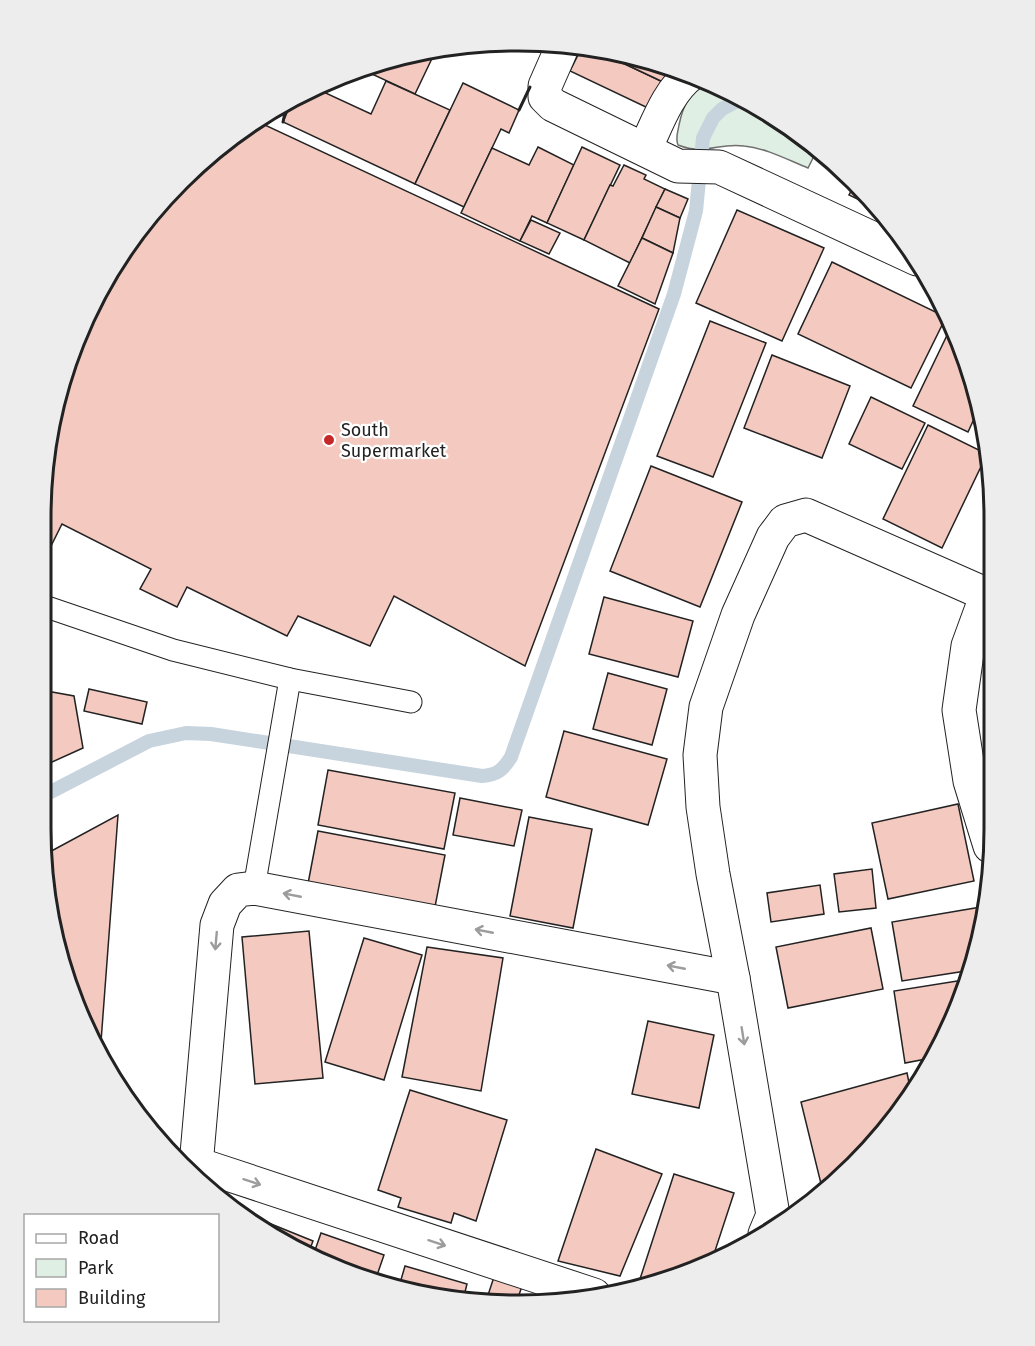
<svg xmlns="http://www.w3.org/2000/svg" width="1035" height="1346" font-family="'Fira Sans',sans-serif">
<rect width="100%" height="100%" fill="#fff"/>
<path fill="#e0efe3" stroke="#6f6f6f" stroke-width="1.5" d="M 710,82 L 783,121 L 817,150 L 808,168 C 788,160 766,148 744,146 C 719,142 706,156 678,145 C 675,138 678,132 679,125 C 683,105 690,91 710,82 Z"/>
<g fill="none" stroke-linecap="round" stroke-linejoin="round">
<path stroke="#c7d3dd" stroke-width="14" d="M 41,797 L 149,741 L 186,733 L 211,734 L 482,776 C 497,775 503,770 511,757 L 674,294 L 696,211 L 703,138 L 713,118 L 722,109 L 741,99"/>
</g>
<g fill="#f3c9c0" stroke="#222" stroke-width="1.5">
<path d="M 582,47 L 591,48 L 663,82 L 650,109 L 570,71 Z"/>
<path d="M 437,48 L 415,94 L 361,69 L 425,50 Z"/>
<path d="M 591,48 L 611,50 L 670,68 L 663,82 Z"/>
<path d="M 386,81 L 450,110 L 415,184 L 283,122 L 293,99 L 315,88 L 371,114 Z"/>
<path d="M 463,83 L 519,110 L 509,133 L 501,129 L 464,207 L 415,184 Z"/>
<path d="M 254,120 L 659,309 L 525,666 L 394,596 L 370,646 L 298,616 L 287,636 L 187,587 L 177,607 L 140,589 L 151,569 L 62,524 L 44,560 L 41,559 L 42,487 L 57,394 L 90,306 L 139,227 Z"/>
<path d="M 538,147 L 574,165 L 547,223 L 532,216 L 520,241 L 461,213 L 492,148 L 529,165 Z"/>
<path d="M 582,147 L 620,165 L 584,240 L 547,223 Z"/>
<path d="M 823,154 L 840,168 L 821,158 Z"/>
<path d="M 624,165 L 646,175 L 644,179 L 665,189 L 630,263 L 584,240 L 610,185 L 613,186 Z"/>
<path d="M 856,182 L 872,201 L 870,205 L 849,195 Z"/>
<path d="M 665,189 L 688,199 L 680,218 L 656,207 Z"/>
<path d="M 656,207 L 680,218 L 673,253 L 642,238 Z"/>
<path d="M 737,210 L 824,248 L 782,341 L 696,303 Z"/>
<path d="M 531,220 L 560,233 L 549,254 L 520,241 Z"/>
<path d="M 642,238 L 673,253 L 655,304 L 618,286 Z"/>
<path d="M 832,262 L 946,317 L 911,388 L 798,334 Z"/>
<path d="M 710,321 L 766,343 L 713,477 L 657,456 Z"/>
<path d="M 951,327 L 969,364 L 979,408 L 968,432 L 913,406 Z"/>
<path d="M 772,355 L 850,386 L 822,458 L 744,428 Z"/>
<path d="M 871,397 L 925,423 L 902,469 L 849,444 Z"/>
<path d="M 928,425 L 987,454 L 942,548 L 883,519 Z"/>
<path d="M 984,427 L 988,444 L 978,439 Z"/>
<path d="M 651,466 L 742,502 L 700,607 L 610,571 Z"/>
<path d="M 604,597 L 693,621 L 678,677 L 589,654 Z"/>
<path d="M 608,673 L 667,689 L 652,745 L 593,729 Z"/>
<path d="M 89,689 L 147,702 L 142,724 L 84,711 Z"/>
<path d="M 41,690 L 74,696 L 83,748 L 41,767 Z"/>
<path d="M 564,731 L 667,759 L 648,825 L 546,797 Z"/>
<path d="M 328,770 L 455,793 L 444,849 L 318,825 Z"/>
<path d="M 460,798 L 522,810 L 514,846 L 453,835 Z"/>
<path d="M 958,804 L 974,881 L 888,899 L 872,823 Z"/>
<path d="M 118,815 L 100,1055 L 57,952 L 44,855 Z"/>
<path d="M 529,817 L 592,829 L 573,928 L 510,916 Z"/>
<path d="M 318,831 L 445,855 L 434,912 L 307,889 Z"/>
<path d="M 872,869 L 876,908 L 839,912 L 834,874 Z"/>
<path d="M 820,885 L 824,914 L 771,922 L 767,893 Z"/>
<path d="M 987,906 L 972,970 L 902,981 L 892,922 Z"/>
<path d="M 871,928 L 883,989 L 788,1008 L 776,947 Z"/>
<path d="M 309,931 L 323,1078 L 255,1084 L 242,937 Z"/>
<path d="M 364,938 L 422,955 L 384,1080 L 325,1062 Z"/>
<path d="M 427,947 L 503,958 L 481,1091 L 402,1077 Z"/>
<path d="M 970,979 L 931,1058 L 905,1063 L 894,991 Z"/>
<path d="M 648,1021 L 714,1035 L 699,1108 L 632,1094 Z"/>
<path d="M 907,1073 L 912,1097 L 855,1166 L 823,1192 L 801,1102 Z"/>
<path d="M 410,1090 L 507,1120 L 476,1221 L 454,1213 L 451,1223 L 398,1207 L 401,1198 L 378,1190 Z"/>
<path d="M 596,1149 L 662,1174 L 620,1276 L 558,1261 Z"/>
<path d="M 674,1174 L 734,1193 L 712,1260 L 670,1280 L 655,1283 L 640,1279 Z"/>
<path d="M 239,1211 L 313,1241 L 308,1254 L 279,1242 Z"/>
<path d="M 321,1233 L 384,1255 L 375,1281 L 313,1256 Z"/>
<path d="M 405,1266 L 467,1284 L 464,1296 L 398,1290 Z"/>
<path d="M 494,1277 L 522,1286 L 517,1301 L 487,1298 Z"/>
</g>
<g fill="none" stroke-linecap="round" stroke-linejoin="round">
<defs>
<g id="lane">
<path d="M 41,605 L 173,650 L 290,679 L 411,702"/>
<path d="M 254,888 L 290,679"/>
</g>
<g id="street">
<path d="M 563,45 L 545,86 L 545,97 L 553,105 L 678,166 L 719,167 L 917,259"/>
<path d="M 645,149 C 657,124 668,91 691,74"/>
<path d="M 987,594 L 968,646 L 959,710 L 970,781 L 990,846"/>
<path d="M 197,1164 L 594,1295"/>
<path d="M 195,1177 L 217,925 L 225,904 L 238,890 L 254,888 L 733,978"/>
<path d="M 765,1234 L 773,1215 L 733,978 L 713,874 L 703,807 L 700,755 L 706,707 L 738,615 L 773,537 L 785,521 L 806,515 L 990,596"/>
</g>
</defs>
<use href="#lane" stroke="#222" stroke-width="23"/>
<use href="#street" stroke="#222" stroke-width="35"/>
<use href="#lane" stroke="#fff" stroke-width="21"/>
<use href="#street" stroke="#fff" stroke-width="33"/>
<g stroke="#222" stroke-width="3">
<path d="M 519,110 L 530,87"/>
<path d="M 283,122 L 287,103"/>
</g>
</g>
<defs><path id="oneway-shaft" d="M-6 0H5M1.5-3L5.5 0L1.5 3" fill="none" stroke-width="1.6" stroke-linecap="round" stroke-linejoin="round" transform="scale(1.5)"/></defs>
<g stroke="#9c9c9c">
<use href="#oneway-shaft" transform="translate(292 895) rotate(-169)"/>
<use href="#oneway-shaft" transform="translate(484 931) rotate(-169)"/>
<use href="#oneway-shaft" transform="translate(216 941) rotate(95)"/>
<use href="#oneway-shaft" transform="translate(676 967) rotate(-169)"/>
<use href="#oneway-shaft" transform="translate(743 1036) rotate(81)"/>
<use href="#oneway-shaft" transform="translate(252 1182) rotate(18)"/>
<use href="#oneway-shaft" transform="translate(437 1243) rotate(18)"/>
</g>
<circle fill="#c62828" stroke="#fff" stroke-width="2" cx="329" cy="440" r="6"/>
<g text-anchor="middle" stroke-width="4.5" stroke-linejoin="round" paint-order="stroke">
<g font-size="18" fill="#222" stroke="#fff" text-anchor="start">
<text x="341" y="436">South<tspan x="341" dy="21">Supermarket</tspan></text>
</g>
</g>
<path d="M0 0H1035V1346H0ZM517 51H518A466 466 0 0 1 984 517V829A466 466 0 0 1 518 1295H517A466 466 0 0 1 51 829V517A466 466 0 0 1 517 51Z" fill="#ededed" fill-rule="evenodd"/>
<path fill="none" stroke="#222" stroke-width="3" d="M517 51H518A466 466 0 0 1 984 517V829A466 466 0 0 1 518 1295H517A466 466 0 0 1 51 829V517A466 466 0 0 1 517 51Z"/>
<rect x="24" y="1214" width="195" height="108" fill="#ffffff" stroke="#a7a7a7" stroke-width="1.5"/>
<rect x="36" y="1234" width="30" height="9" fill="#ffffff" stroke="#a7a7a7" stroke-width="1.5"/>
<text x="78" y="1244" font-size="18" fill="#222222">Road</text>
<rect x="36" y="1259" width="30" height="18" fill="#e0efe3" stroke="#a7a7a7" stroke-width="1.5"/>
<text x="78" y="1274" font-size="18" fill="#222222">Park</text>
<rect x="36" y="1289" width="30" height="18" fill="#f3c9c0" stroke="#a7a7a7" stroke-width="1.5"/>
<text x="78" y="1304" font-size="18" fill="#222222">Building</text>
</svg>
